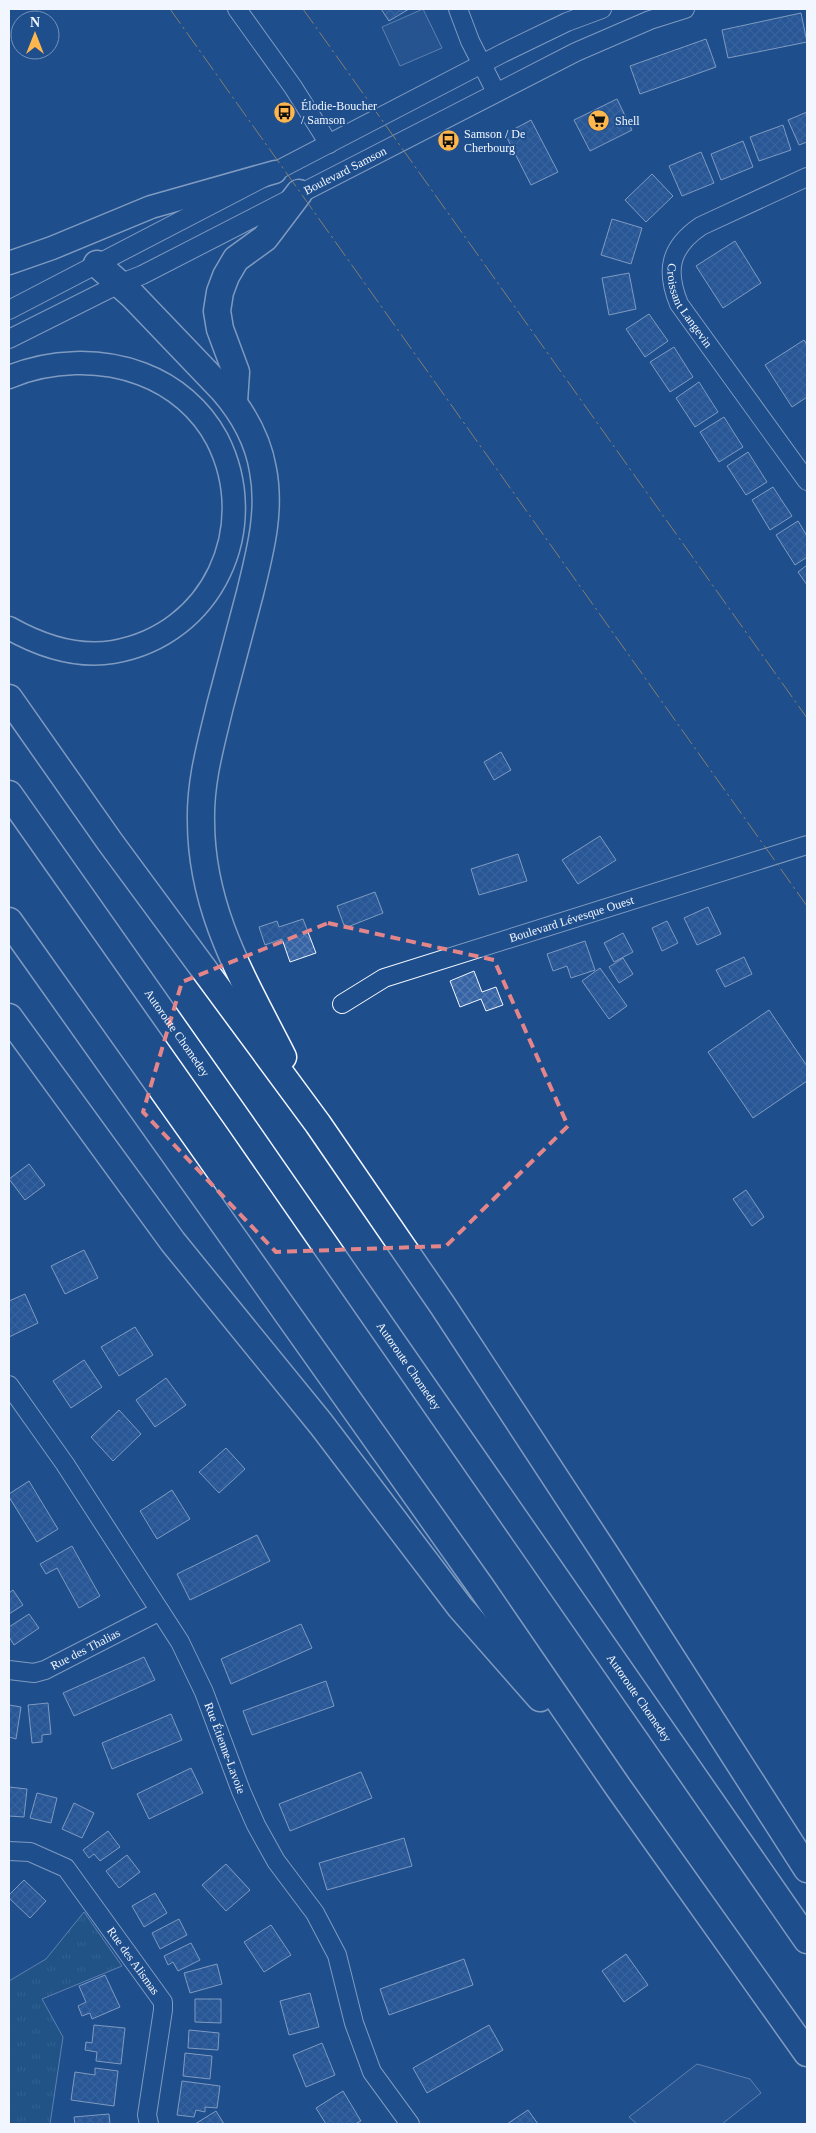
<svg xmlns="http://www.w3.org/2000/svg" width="816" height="2133" font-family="'Times New Roman',serif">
<defs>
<pattern id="park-tufts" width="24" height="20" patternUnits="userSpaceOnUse" patternTransform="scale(1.25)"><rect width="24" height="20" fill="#245a82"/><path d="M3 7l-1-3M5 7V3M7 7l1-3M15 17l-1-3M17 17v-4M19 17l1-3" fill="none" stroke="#447295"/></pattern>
<pattern id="building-cross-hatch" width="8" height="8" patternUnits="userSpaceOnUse" patternTransform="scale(1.25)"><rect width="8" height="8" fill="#3563a3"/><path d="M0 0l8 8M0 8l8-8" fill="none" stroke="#537ab1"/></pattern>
</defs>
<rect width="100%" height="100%" fill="#1f4e8c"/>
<path fill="url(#park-tufts)" stroke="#a8bbd7" d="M 84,1912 L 122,1966 L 42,1999 L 63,2037 L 50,2124 L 9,2124 L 9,1981 L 46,1959 Z"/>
<g fill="#305b95" stroke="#a8bbd7">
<path d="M 423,9 L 442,48 L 400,66 L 382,27 Z"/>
<path d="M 697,2064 L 750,2079 L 761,2093 L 722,2124 L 637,2124 L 629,2117 Z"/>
</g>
<g fill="url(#building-cross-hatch)" stroke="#f2f6ff">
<path d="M 381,9 L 409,9 L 389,21 Z"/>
<path d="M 801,13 L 807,42 L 728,58 L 722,30 Z"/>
<path d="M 706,39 L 716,67 L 640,94 L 630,66 Z"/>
<path d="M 617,99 L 632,130 L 590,151 L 574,120 Z"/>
<path d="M 807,112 L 807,142 L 799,145 L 788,120 Z"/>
<path d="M 531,120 L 558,172 L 531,185 L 505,134 Z"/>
<path d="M 783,125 L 791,150 L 759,161 L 750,137 Z"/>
<path d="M 743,141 L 753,167 L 721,180 L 711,154 Z"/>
<path d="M 701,152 L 714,183 L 682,196 L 669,166 Z"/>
<path d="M 652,174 L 673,196 L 646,222 L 625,200 Z"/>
<path d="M 612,219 L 642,228 L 631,264 L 601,255 Z"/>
<path d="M 735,241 L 761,283 L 723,308 L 696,266 Z"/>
<path d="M 629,273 L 636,309 L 609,315 L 602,278 Z"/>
<path d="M 649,314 L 668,341 L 645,357 L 626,329 Z"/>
<path d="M 804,340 L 807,345 L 807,397 L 792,407 L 765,365 Z"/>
<path d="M 674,347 L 693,377 L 670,392 L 650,362 Z"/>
<path d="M 699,382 L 718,412 L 695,427 L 676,398 Z"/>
<path d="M 724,417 L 743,447 L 719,462 L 700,432 Z"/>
<path d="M 748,452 L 767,482 L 746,495 L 727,466 Z"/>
<path d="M 773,487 L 792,516 L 770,530 L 752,500 Z"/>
<path d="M 798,521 L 807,536 L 807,557 L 795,565 L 776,535 Z"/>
<path d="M 807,565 L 807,585 L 798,572 Z"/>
<path d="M 501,752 L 511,770 L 494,780 L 484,762 Z"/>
<path d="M 600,836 L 616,860 L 578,884 L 562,860 Z"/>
<path d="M 518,854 L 527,881 L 479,895 L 471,869 Z"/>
<path d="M 375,892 L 383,913 L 345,928 L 337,906 Z"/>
<path d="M 708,907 L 721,934 L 697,945 L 684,918 Z"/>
<path d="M 303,919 L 316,953 L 290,962 L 282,939 L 265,945 L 259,927 L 277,921 L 279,927 Z"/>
<path d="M 667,921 L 678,943 L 662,951 L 652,928 Z"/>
<path d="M 623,933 L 633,952 L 614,962 L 604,943 Z"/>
<path d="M 585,941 L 595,970 L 571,978 L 567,966 L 553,971 L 547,954 Z"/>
<path d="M 744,957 L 752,974 L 725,987 L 716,970 Z"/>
<path d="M 623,958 L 633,974 L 619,983 L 609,967 Z"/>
<path d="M 600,968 L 627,1006 L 609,1019 L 582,981 Z"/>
<path d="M 474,971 L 482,992 L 496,987 L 503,1005 L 486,1011 L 481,999 L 460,1007 L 450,981 Z"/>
<path d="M 769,1010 L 807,1066 L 807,1081 L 753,1118 L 708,1052 Z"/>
<path d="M 29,1164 L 45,1185 L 25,1200 L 9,1179 Z"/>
<path d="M 746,1190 L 764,1217 L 752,1226 L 733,1199 Z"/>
<path d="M 84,1250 L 98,1278 L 65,1294 L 51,1266 Z"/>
<path d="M 25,1294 L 38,1323 L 9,1337 L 9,1301 Z"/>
<path d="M 135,1327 L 153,1355 L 119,1376 L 101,1347 Z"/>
<path d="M 84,1360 L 102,1387 L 71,1408 L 53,1381 Z"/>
<path d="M 166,1378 L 186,1405 L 155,1427 L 136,1400 Z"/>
<path d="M 119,1410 L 141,1434 L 113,1461 L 91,1437 Z"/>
<path d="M 226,1448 L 245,1469 L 219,1493 L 199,1472 Z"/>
<path d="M 29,1481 L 58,1529 L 37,1542 L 9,1497 L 9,1494 Z"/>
<path d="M 172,1490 L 190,1519 L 157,1539 L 140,1511 Z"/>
<path d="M 257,1535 L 270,1561 L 190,1600 L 177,1574 Z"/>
<path d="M 72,1546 L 100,1596 L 79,1608 L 57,1568 L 46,1574 L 40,1564 Z"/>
<path d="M 13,1590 L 23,1605 L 9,1614 L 9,1593 Z"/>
<path d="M 29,1614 L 39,1628 L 14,1645 L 9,1637 L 9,1627 Z"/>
<path d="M 301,1624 L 312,1648 L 231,1684 L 221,1659 Z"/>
<path d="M 144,1657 L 155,1680 L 74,1716 L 63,1693 Z"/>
<path d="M 326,1681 L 334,1706 L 252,1735 L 243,1711 Z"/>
<path d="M 48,1703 L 51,1734 L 42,1735 L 42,1742 L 32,1743 L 28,1705 Z"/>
<path d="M 9,1705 L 21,1707 L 16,1739 L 9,1737 Z"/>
<path d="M 171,1714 L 182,1740 L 112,1769 L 102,1743 Z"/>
<path d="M 191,1768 L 203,1793 L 149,1819 L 137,1794 Z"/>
<path d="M 361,1772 L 372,1798 L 290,1831 L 279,1804 Z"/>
<path d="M 9,1787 L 27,1789 L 24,1817 L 9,1816 Z"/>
<path d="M 37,1793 L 57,1798 L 51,1823 L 30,1818 Z"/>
<path d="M 74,1803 L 94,1813 L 82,1838 L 62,1829 Z"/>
<path d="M 108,1831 L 120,1847 L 100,1861 L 94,1854 L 89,1858 L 83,1850 Z"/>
<path d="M 404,1838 L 412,1866 L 327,1890 L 319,1863 Z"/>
<path d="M 127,1855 L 140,1872 L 119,1888 L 106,1871 Z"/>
<path d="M 226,1864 L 250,1890 L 226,1911 L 202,1885 Z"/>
<path d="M 24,1880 L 46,1901 L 30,1918 L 9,1898 L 9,1895 Z"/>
<path d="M 155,1893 L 167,1913 L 144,1927 L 132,1906 Z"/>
<path d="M 179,1919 L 187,1935 L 160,1949 L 152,1933 Z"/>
<path d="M 271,1925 L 291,1955 L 264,1972 L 244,1942 Z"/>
<path d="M 191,1943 L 200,1960 L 178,1971 L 173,1962 L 168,1965 L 164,1956 Z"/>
<path d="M 626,1954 L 648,1985 L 624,2002 L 602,1971 Z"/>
<path d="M 464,1959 L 473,1985 L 389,2015 L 380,1989 Z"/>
<path d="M 217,1964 L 222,1984 L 190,1993 L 184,1973 Z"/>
<path d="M 105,1975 L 120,2007 L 92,2019 L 90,2013 L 82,2016 L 78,2006 L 86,2002 L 79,1986 Z"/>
<path d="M 310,1993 L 319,2027 L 289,2035 L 280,2001 Z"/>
<path d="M 195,1999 L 221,1999 L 221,2023 L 195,2022 Z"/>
<path d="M 94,2025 L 125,2028 L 121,2064 L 96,2061 L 97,2052 L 85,2050 L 86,2042 L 92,2043 Z"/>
<path d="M 489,2025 L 503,2050 L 427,2093 L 413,2068 Z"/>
<path d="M 189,2030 L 219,2033 L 218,2050 L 188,2048 Z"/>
<path d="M 322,2043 L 335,2075 L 306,2087 L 293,2055 Z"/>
<path d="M 185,2053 L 212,2056 L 210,2079 L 183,2076 Z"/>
<path d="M 95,2068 L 118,2071 L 114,2106 L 71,2100 L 75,2072 L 95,2075 Z"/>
<path d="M 182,2081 L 220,2086 L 217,2108 L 205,2107 L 205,2112 L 196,2110 L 194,2117 L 177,2115 Z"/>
<path d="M 343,2091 L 361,2121 L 355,2124 L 326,2124 L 316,2108 Z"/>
<path d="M 528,2110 L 538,2124 L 507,2124 Z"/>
<path d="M 216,2111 L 224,2124 L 195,2124 Z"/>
<path d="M 109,2114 L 110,2124 L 75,2124 L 74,2117 Z"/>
</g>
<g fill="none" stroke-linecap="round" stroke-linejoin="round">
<defs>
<g id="minor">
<path d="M 237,9 L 293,87 L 329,144"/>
<path d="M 458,9 L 470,41 L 496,92"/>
<path id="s1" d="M 807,177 L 701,226 C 670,247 665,270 679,304 L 807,481"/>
<path d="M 9,310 L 503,53 L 567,22 L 602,9"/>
<path id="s2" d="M 9,339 L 119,284 L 142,275 L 576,52 L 650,20 L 685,9"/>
<path id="s3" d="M 342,1004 L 384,978 L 807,845"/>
<path id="s4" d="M 9,1385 L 65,1464 L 180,1642 L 204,1692 L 241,1791 L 256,1825 L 276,1861 L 315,1913 L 337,1955 L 354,2023 L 372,2072 L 410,2124"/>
<path id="s5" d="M 9,1670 L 34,1673 L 45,1670 L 160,1611"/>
<path id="s6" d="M 9,1851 L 30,1852 L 66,1868 L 163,2002 L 163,2010 L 147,2115 L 149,2124"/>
</g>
<g id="major">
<path d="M 9,263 L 52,248 L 151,207 L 275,172"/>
<path d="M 9,377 C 50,360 100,358 142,374 C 174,386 201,409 217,439 C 262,527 213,635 113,652 C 76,658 41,646 9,628"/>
</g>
<g id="highway">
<path d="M 97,264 L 133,296 L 223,390 C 243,413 258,440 263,470 C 271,512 260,552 250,593 C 240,630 230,668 220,706 C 211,744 200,781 201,821 C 201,911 244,980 283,1057"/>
<path d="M 234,402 L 236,372 L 220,329 L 217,311 L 220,292 L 226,276 L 236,259 L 265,238 L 299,193"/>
<path d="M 9,698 L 110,842 L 318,1124 L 443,1306 L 606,1555 L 807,1869"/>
<path id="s7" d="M 9,794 L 239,1121 L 807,1940"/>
<path d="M 9,921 L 481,1587 L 618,1787 L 807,2053"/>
<path d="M 9,1017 L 173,1242 L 321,1424 L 460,1607 L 540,1698"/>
</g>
</defs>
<use href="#minor" stroke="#f2f6ff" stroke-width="20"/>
<use href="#major" stroke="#f2f6ff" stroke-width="25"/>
<use href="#highway" stroke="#f2f6ff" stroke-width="29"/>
<use href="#minor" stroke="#1f4e8c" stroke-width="18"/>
<use href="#major" stroke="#1f4e8c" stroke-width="22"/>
<use href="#highway" stroke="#1f4e8c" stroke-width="26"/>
<g stroke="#ffb74d" stroke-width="1" stroke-dasharray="18 4 2.5 4" stroke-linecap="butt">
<path d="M 170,9 L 807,906"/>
<path d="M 303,9 L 807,718"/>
</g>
</g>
<path d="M0 0H816V2133H0ZM 328,923 L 494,960 L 568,1126 L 446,1246 L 276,1252 L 143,1112 L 182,982 Z" fill="#1f4e8c" fill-opacity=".55" fill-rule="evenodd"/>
<path fill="none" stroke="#e38589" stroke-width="4" stroke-dasharray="10 6" stroke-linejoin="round" d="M 328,923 L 494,960 L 568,1126 L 446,1246 L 276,1252 L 143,1112 L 182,982 Z"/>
<defs>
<symbol id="bus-disc" viewBox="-11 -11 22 22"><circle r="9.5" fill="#ffb74d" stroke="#1f4e8c"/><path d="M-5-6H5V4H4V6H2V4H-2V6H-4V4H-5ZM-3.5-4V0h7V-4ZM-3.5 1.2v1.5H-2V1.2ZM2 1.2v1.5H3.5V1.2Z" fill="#111"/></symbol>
<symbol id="supermarket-disc" viewBox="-11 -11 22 22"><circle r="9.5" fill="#ffb74d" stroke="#1f4e8c"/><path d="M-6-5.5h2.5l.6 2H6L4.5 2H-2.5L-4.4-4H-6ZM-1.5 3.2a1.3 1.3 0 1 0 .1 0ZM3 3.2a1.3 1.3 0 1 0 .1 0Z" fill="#111"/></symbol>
</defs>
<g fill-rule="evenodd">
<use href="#bus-disc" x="272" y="100" width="25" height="25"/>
<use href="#supermarket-disc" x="586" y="108" width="25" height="25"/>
<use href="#bus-disc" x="436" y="128" width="25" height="25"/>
</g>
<g text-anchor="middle" stroke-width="4" stroke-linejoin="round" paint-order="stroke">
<g font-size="12" fill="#f2f6ff" stroke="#1f4e8c" text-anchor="start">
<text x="301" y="110">Élodie-Boucher<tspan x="301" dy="14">/ Samson</tspan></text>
<text x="615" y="125">Shell</text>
<text x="464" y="138">Samson / De<tspan x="464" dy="14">Cherbourg</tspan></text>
</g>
<g font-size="12" fill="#f2f6ff" stroke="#1f4e8c">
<text dy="4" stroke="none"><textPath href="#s2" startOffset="376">Boulevard Samson</textPath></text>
<text dy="4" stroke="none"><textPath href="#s1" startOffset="212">Croissant Langevin</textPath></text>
<text dy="4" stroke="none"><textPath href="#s3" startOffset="246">Boulevard Lévesque Ouest</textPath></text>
<text dy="4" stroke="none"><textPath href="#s7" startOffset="292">Autoroute Chomedey</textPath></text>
<text dy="4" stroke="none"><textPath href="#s7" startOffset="698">Autoroute Chomedey</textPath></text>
<text dy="4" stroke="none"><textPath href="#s5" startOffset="82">Rue des Thalias</textPath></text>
<text dy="4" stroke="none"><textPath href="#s7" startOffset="1102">Autoroute Chomedey</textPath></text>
<text dy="4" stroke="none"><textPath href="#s4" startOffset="424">Rue Étienne-Lavoie</textPath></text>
<text dy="4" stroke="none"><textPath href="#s6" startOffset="175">Rue des Alismas</textPath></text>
</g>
</g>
<rect width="816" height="2133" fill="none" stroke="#f2f6ff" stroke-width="20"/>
<g transform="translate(35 35)"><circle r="24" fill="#1f4e8c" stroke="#7391ba"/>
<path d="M0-4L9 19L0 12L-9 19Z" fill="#ffb74d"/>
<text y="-8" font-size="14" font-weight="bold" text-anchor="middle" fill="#f2f6ff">N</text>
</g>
</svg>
